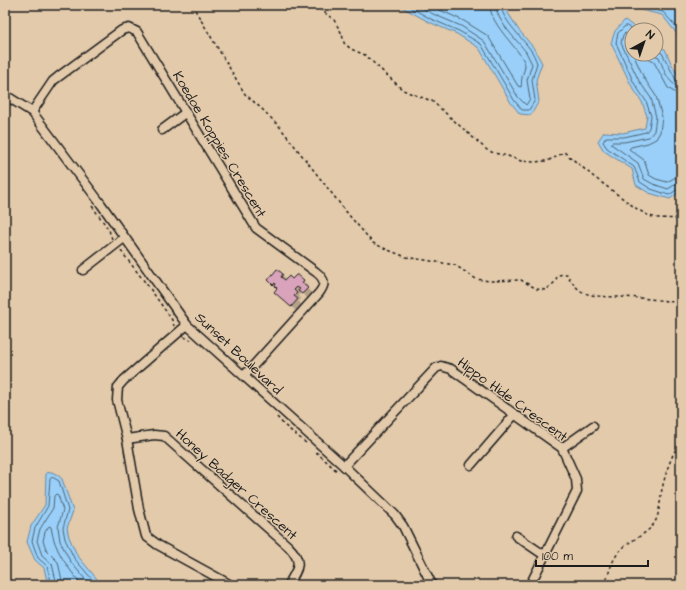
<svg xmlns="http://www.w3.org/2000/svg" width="686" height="590" font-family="'Architects Daughter',sans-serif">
<rect width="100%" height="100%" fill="#e3caab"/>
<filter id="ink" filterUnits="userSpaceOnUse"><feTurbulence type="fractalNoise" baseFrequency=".025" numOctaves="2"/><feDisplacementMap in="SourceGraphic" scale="8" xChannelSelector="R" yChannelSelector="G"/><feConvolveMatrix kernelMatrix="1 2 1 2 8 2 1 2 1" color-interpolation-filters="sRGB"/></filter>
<g filter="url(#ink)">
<g fill="#99cff8" stroke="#6787a0">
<path d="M 398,5 L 505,5 L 505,8 L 518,29 L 533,47 L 542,63 L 536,80 L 539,101 L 531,115 L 520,114 L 511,103 L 479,48 L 457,34 L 429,22 Z"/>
<path d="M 613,5 L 681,5 L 681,39 L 662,15 L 637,9 Z"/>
<path d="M 625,20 L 638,30 L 632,30 L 632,54 L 656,54 L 656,47 L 665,49 L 671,63 L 681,81 L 681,191 L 670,199 L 649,193 L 636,185 L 632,169 L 604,151 L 598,141 L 604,132 L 623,133 L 645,128 L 647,116 L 642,102 L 631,85 L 611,43 L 615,31 Z"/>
<path d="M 52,472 L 59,476 L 62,479 L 73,511 L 67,528 L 69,537 L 77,555 L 102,585 L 48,585 L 44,568 L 35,560 L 27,542 L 31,526 L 45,505 L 46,473 Z"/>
</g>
<path fill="#0003" d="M 277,270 L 287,280 L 292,281 L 298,276 L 308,286 L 306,288 L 312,293 L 307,298 L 301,292 L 298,296 L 301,299 L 298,301 L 302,305 L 296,311 L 280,296 L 278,289 L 269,280 Z"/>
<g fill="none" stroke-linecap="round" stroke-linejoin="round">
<g stroke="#4e6474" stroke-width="1">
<path d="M 406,5 L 431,19 L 459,31 L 481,44 L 514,100 L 522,110 L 529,110 L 535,100 L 532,80 L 537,63 C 535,58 533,53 530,49 C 523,39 500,17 501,5"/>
<path d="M 417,5 L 433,14 L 461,26 L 484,41 L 518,97 L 526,105 L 530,99 L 527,80 L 532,64 C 530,60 528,56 526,52 C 518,41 495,20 496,5"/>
<path d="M 429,5 L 464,21 L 488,36 L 518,86 L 521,87 C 522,84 521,81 522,78 C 522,74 525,70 525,66 C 526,54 489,26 490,5"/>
<path d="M 637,5 L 663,12 L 681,32"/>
<path d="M 632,30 L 627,26 L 625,26 L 618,33 L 616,43 L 634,83 L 646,101 L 651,116 L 649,128 L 646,132 L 624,137 L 606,137 L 603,142 L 607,148 L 634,167 L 640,182 L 651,189 L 669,195 L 678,189 L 681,188"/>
<path d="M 632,36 L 625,33 L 623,35 L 621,43 L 639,81 L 651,98 L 656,117 L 654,131 L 649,137 L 624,142 L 612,142 L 611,144 L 638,163 L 644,179 L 653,184 L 668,189 L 676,184 L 681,183"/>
<path d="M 656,51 L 662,53 L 676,80 L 681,82"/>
<path d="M 633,54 L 644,78 L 656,96 L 662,117 L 660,132 L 656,139 L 648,143 L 631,147 L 629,149 L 644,160 L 649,175 L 656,179 L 667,182 L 674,178 L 681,177"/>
<path d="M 643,54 L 648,59 L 654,62 L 668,88 L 674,92 L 681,93"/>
<path d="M 651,54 L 659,57 C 663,67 668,86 681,87"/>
<path d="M 52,585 L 47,566 L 38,558 L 32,541 L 35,528 L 48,506 L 50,479 L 52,477 L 59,481 L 68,510 L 63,528 L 65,539 L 74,558 L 97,585"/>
<path d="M 57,585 L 52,564 L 42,555 L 37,541 L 40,529 L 53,508 L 54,496 L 56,494 L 58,495 L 63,510 L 58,527 L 60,541 L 70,561 L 90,585"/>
<path d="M 63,585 L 58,562 L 47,551 L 43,541 L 45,532 L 49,526 L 51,527 C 54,550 68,568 82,585"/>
</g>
</g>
<path fill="#d9a3bb" stroke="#1c1c1c" d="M 277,269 L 283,274 L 281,277 L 285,280 L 289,276 L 292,279 L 296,275 L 298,275 L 304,280 L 302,283 L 308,288 L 302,294 L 298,291 L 300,289 L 297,287 L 294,290 L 297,293 L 294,296 L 298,299 L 291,307 L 274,292 L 277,288 L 275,286 L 276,284 L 275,283 L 273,285 L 268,280 Z"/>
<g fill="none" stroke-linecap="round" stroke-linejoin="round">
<defs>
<g id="minor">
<path d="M 5,95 L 32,112 L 101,204 L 187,325 L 344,466 L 395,515 L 403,526 L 432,585"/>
<path d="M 32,112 L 53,81 L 58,77 L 122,30 L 129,28 L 137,32 L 256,228 L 316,272 C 325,279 326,284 319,293 L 244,376"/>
<path d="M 162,130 L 185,113"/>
<path d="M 83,270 L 124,238"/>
<path d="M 187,325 L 124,380 L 118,387 L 117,400 L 127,439 L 139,509 L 146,536 L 158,545 L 231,585"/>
<path d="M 127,439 L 154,435 L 164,436 L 288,546 C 303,561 299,568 288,585"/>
<path d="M 562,448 L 593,426"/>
<path d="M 471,465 L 515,414"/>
<path d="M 344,466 L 436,368 L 441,366 L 451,369 L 562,448 L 576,479 L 577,491 L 530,585"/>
<path d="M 516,536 L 544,555"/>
</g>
</defs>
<use href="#minor" stroke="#1c1c1c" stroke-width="11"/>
<g stroke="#1c1c1c" stroke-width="1.5" stroke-dasharray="3 3" stroke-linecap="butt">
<path d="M 192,5 L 245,94 L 263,110 L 279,126 L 348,214 L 373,243 L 388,250 L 406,257 L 455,265 L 476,279 L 490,281 L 521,280 L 537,289 L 546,290 L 554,283 L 558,275 L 567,274 C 570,280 575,287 581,291 C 593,299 623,296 638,298 C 652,299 667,301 681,303"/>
<path d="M 315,5 L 334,20 L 342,34 L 344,43 L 351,49 L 365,55 L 403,90 L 410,93 L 432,101 L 487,150 L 494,153 L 508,156 L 521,161 L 535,162 L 547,161 L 558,156 L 564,152 L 594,177 L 637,209 L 649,216 L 658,218 L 681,219"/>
<path d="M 92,206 L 109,230 L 112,239"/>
<path d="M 121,251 L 151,290 L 172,320 L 174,326"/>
<path d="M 184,337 L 191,340"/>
<path d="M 277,417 L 284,425 L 306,443"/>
<path d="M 316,452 L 337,471"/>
<path d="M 605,585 C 609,572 613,555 624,547 C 634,538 648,534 655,522 C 660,513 660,499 662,489 C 666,472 671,455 681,441"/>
</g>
<use href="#minor" stroke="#e3caab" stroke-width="8"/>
</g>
</g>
<g text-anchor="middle" stroke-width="3" stroke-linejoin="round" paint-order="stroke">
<g font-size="14" fill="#1c1c1c" stroke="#e3caab">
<text transform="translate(220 144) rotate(59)" y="5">Koedoe Koppies Crescent</text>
<text transform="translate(239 353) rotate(43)" y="5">Sunset Boulevard</text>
<text transform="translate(513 399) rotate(36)" y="5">Hippo Hide Crescent</text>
<text transform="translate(237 484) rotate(42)" y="5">Honey Badger Crescent</text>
</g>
</g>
<rect width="686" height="590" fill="none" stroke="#e3caab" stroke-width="20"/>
<rect x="10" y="10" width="666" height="570" fill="none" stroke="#1c1c1c" stroke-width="1.5" filter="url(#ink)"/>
<g transform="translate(644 42) rotate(40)"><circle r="19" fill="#e3caab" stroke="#938472"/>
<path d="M0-3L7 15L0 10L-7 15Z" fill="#1c1c1c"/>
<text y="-6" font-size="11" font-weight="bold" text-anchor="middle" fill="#1c1c1c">N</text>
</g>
<path d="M536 560v6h112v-6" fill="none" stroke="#1c1c1c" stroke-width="2"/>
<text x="542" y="560" font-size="12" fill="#1c1c1c" stroke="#e3caab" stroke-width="3" paint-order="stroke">100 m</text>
</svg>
